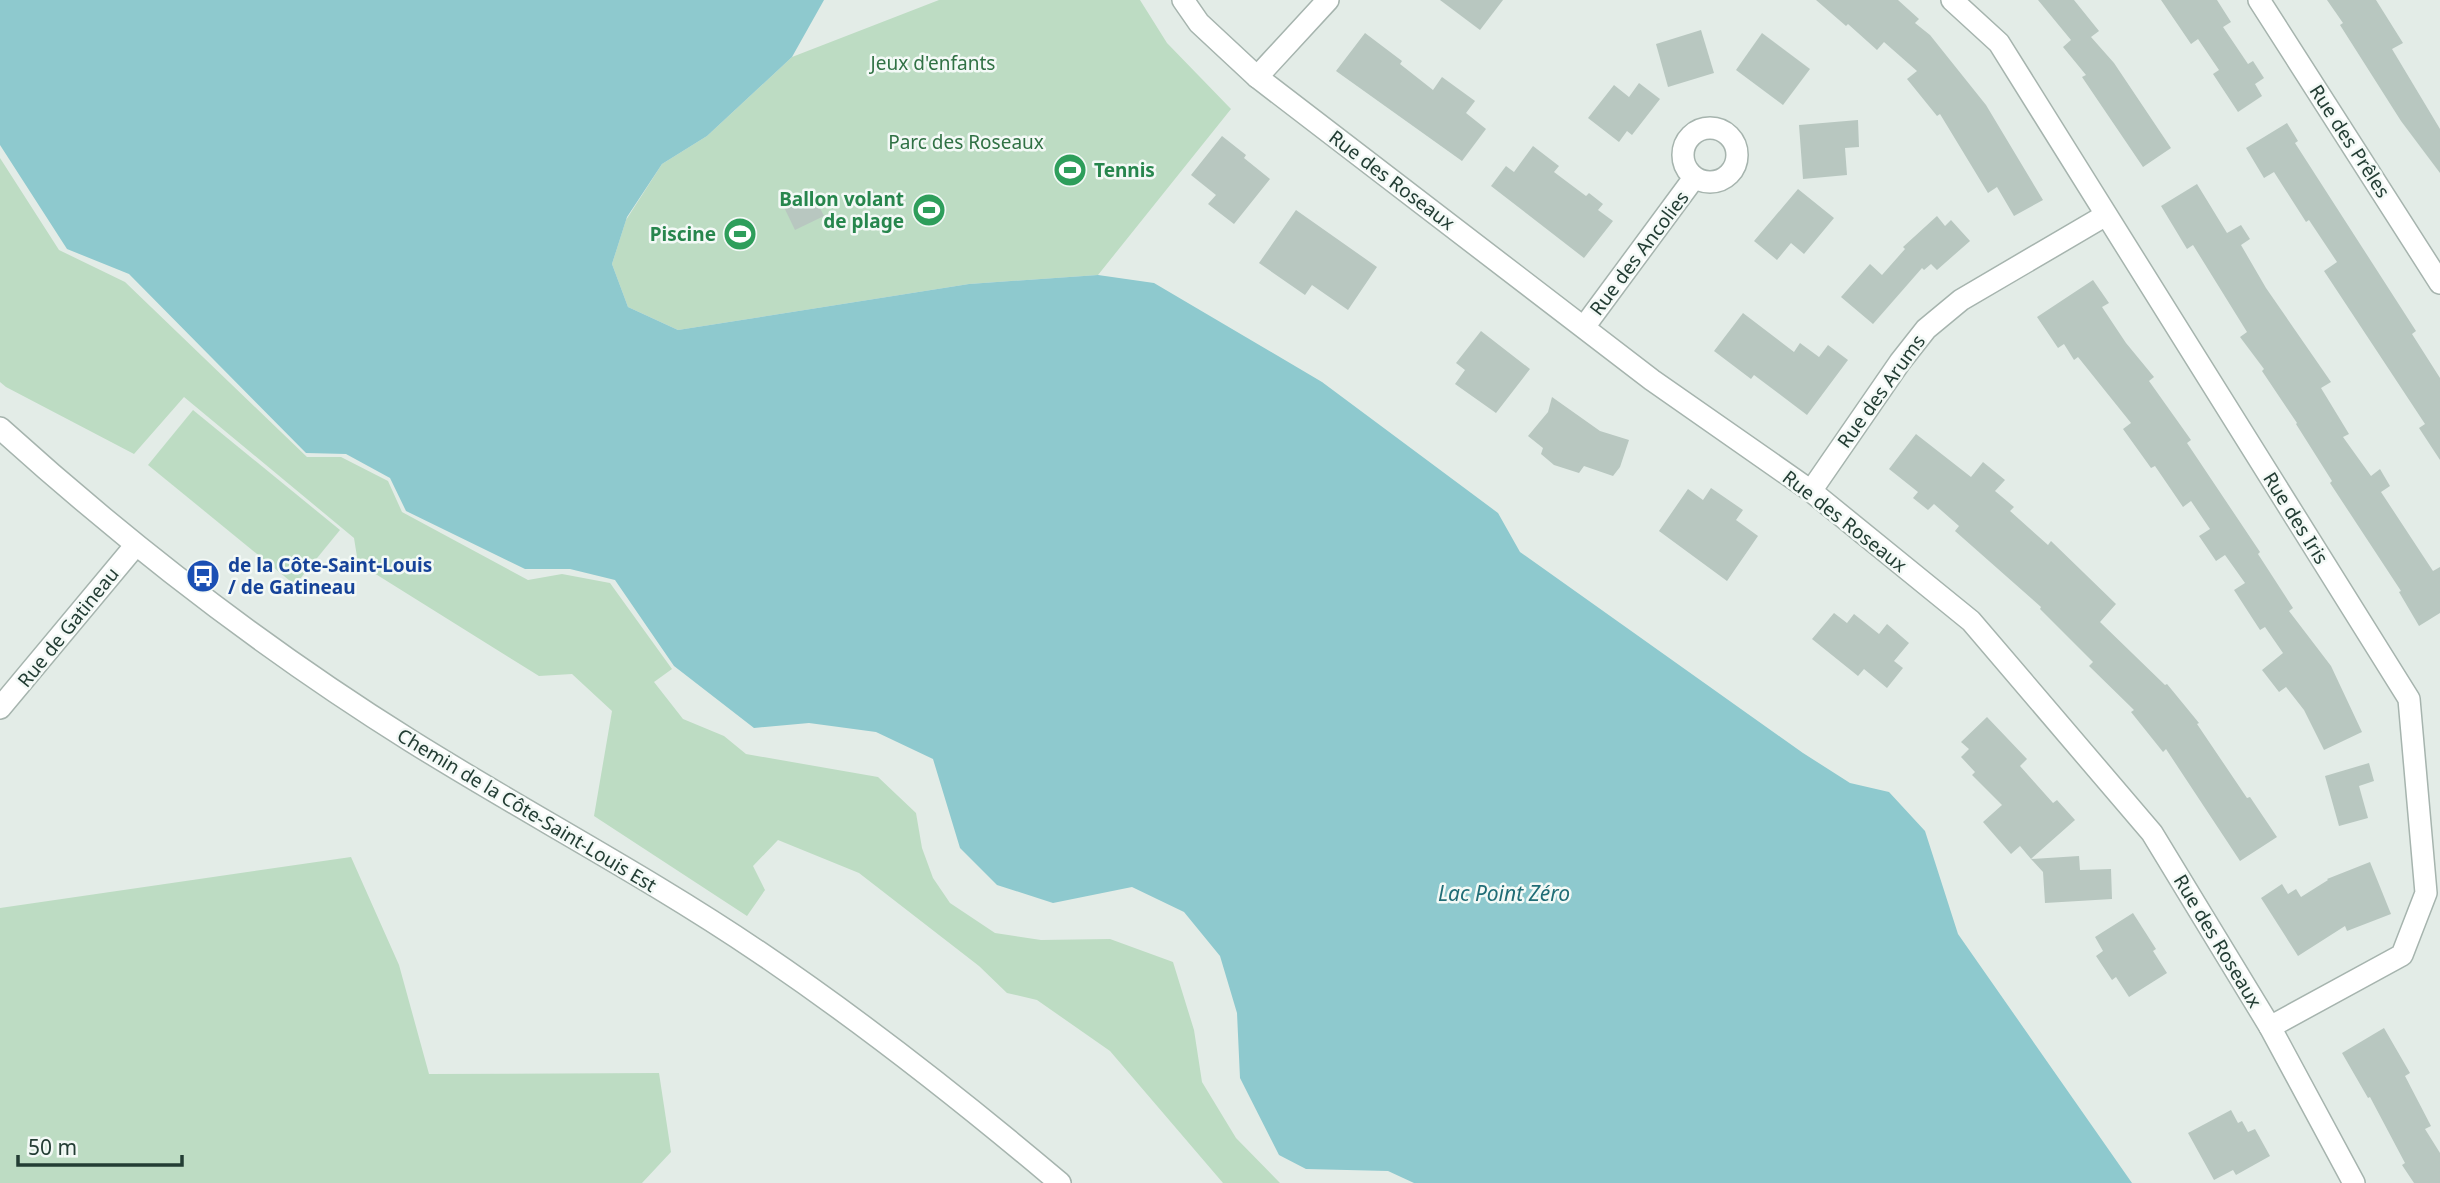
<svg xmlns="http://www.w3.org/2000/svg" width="2440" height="1183" font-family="'Noto Sans',sans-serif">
<rect width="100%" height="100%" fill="#e3ece7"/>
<g fill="#bddcc3">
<path d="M 939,0 L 1140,0 L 1167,43 L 1231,109 L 1098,275 L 969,284 L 678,330 L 628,307 L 612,264 L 626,220 L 662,164 L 707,136 L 792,57 Z"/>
<path d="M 0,158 L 59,250 L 125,282 L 307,457 L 341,457 L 388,481 L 402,512 L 528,580 L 562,574 L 610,583 L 672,669 L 654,682 L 683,719 L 724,736 L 746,754 L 878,777 L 916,813 L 922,848 L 933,878 L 950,903 L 995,933 L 1041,940 L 1110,939 L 1173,962 L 1194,1030 L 1202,1082 L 1236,1138 L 1280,1183 L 1223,1183 L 1110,1051 L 1037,1000 L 1007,993 L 979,966 L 859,873 L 778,840 L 753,866 L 765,890 L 747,916 L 594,816 L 612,711 L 572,674 L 539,676 L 358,563 L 354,538 L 184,397 L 134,454 L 6,387 L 0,382 Z"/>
<path d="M 193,410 L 340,530 L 295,585 L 148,465 Z"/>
<path d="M 351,857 L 399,965 L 429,1074 L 659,1073 L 671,1152 L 642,1183 L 0,1183 L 0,908 Z"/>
</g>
<g fill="#8ec9ce">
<path d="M 0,0 L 824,0 L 792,57 L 707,136 L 662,164 L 627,217 L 612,264 L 628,307 L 678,330 L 969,284 L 1098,275 L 1154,283 L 1322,382 L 1498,513 L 1520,552 L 1803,753 L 1850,783 L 1889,792 L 1925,831 L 1958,934 L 2132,1183 L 1414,1183 L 1388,1171 L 1306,1169 L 1279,1155 L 1240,1078 L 1237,1013 L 1220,956 L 1184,912 L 1132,887 L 1053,903 L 997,885 L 960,848 L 933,759 L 876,732 L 809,723 L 754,728 L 674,666 L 615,580 L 570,569 L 525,569 L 406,511 L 390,478 L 346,454 L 306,453 L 129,274 L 67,249 L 0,145 Z"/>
<path d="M 750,220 L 757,235 L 730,247 L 723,232 Z"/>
</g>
<g fill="#b8c7c0">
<path d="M 1440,0 L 1503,0 L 1480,30 Z"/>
<path d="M 1816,0 L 1898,0 L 1919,19 L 1915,23 L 1930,35 L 1986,105 L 2043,200 L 2014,216 L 1997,187 L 1988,193 L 1940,114 L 1937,116 L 1907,79 L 1917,71 L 1884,42 L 1877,50 L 1848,24 L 1846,26 Z"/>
<path d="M 2038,0 L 2074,0 L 2099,31 L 2091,37 L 2114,63 L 2171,148 L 2143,167 L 2082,77 L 2086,75 L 2063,47 L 2071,40 Z"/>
<path d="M 2161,0 L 2217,0 L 2231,22 L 2223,27 L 2248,64 L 2253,61 L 2264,78 L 2255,84 L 2262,96 L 2238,112 L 2213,74 L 2219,70 L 2198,39 L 2191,44 Z"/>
<path d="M 2327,0 L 2376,0 L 2403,43 L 2392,49 L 2440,129 L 2440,173 L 2401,121 L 2340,25 L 2343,23 Z"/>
<path d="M 1701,30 L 1714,73 L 1668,87 L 1656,44 Z"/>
<path d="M 1365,33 L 1402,61 L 1400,64 L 1433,90 L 1442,77 L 1475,101 L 1466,113 L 1486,129 L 1462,161 L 1336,71 Z"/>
<path d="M 1762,33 L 1810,69 L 1783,105 L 1736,70 Z"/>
<path d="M 1639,83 L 1660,99 L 1632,135 L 1627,131 L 1619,142 L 1588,118 L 1614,85 L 1629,97 Z"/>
<path d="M 1858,120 L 1859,147 L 1845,148 L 1847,175 L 1803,179 L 1799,125 Z"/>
<path d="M 2287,123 L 2298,141 L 2295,143 L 2416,331 L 2412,334 L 2440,378 L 2440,460 L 2419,428 L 2425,424 L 2324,271 L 2337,262 L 2309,220 L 2306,222 L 2274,172 L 2264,178 L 2246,148 Z"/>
<path d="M 1222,136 L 1246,155 L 1244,158 L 1270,179 L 1234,224 L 1208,204 L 1216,195 L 1191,175 Z"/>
<path d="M 1533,146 L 1559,166 L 1554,172 L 1586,196 L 1589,193 L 1603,204 L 1598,210 L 1613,221 L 1584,258 L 1491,186 L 1506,166 L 1514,172 Z"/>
<path d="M 2197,184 L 2227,233 L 2241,225 L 2250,239 L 2241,245 L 2266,288 L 2331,382 L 2321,388 L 2349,434 L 2343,437 L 2371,476 L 2380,469 L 2390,486 L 2381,492 L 2433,571 L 2440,567 L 2440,613 L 2419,626 L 2399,592 L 2401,591 L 2330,483 L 2332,481 L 2296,424 L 2297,423 L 2262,371 L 2264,369 L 2240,337 L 2247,332 L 2193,245 L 2187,249 L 2161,206 Z"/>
<path d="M 810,189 L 824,216 L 795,230 L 782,203 Z"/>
<path d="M 1798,189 L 1834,218 L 1804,254 L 1791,243 L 1777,260 L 1754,241 Z"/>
<path d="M 1296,210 L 1377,267 L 1348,310 L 1312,285 L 1305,295 L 1259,263 Z"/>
<path d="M 1937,216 L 1945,226 L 1951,220 L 1970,241 L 1937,270 L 1931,264 L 1924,270 L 1922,268 L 1873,324 L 1841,297 L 1870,264 L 1882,275 L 1905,249 L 1903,247 Z"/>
<path d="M 2093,280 L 2109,303 L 2102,307 L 2126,343 L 2154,377 L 2149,381 L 2191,440 L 2187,443 L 2260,552 L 2258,554 L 2293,608 L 2289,611 L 2331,666 L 2362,732 L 2324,750 L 2304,710 L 2286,687 L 2279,692 L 2262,670 L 2283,653 L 2265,627 L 2260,630 L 2234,590 L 2245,583 L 2225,555 L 2216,561 L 2199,536 L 2210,529 L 2191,501 L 2183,507 L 2155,466 L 2151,468 L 2123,429 L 2131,423 L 2078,357 L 2074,360 L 2064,344 L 2058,348 L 2037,317 Z"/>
<path d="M 1743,313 L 1794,352 L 1800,343 L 1819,357 L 1828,345 L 1848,360 L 1807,415 L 1754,375 L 1751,379 L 1714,351 Z"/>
<path d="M 1481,331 L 1530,369 L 1496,413 L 1455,384 L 1465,370 L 1456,363 Z"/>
<path d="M 1552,397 L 1600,431 L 1629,440 L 1620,467 L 1613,476 L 1584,466 L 1579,473 L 1554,465 L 1541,454 L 1543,448 L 1528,436 L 1548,412 Z"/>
<path d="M 1916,434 L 1971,477 L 1983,462 L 2005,480 L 1995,491 L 2014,507 L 2010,511 L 2048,545 L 2051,541 L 2116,604 L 2100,622 L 2165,685 L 2167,684 L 2199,723 L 2197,724 L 2247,798 L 2250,797 L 2277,837 L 2240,861 L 2166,749 L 2163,752 L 2131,712 L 2134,710 L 2089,666 L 2093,662 L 2040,609 L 2041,607 L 1955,531 L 1959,526 L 1934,504 L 1928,510 L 1913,498 L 1918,492 L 1889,469 Z"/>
<path d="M 1711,488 L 1743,510 L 1736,520 L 1758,536 L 1727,581 L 1659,531 L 1688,489 L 1703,500 Z"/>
<path d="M 1834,613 L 1847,623 L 1854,614 L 1879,634 L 1887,624 L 1909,643 L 1894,661 L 1903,668 L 1887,688 L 1864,669 L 1858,676 L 1812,639 Z"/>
<path d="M 1987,717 L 2027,759 L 2020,766 L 2053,803 L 2057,800 L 2075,820 L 2031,859 L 2020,846 L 2011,854 L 1983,822 L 2002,805 L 1972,775 L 1975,772 L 1961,757 L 1969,749 L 1961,742 Z"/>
<path d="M 2369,763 L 2374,781 L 2359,786 L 2368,818 L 2339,826 L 2325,776 Z"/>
<path d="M 2079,856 L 2080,870 L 2111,869 L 2112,899 L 2045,903 L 2043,872 L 2031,859 Z"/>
<path d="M 2370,862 L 2391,914 L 2347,931 L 2345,926 L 2298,956 L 2261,898 L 2282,884 L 2288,894 L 2296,889 L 2301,897 L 2328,880 L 2327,879 Z"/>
<path d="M 2133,913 L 2156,949 L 2153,951 L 2167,973 L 2129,997 L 2116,977 L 2112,980 L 2096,956 L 2103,951 L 2095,937 Z"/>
<path d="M 2384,1028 L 2410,1073 L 2405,1076 L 2431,1126 L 2425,1129 L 2440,1153 L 2440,1183 L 2414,1183 L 2402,1165 L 2405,1163 L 2370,1097 L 2368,1098 L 2342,1053 Z"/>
<path d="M 2231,1110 L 2238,1123 L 2242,1121 L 2248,1132 L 2255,1129 L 2270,1156 L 2236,1175 L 2233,1170 L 2214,1180 L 2188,1133 Z"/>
</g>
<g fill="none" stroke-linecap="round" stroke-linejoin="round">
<defs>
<g id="minor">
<path d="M 1183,0 L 1199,23 L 1257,77 L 1652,380 L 1811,491 L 1971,621 L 2152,833 L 2270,1027 L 2354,1183"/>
<path d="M 1952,0 L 1999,43 L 2409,699 L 2426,893 L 2402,955 L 2270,1027"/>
<path d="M 2259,0 L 2440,283"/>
<path d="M 1257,77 L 1328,0"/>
<circle cx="1710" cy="155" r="27"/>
<path d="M 1584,327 L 1694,178"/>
<path d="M 0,428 C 128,544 264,649 411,741 C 526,813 647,876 759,952 C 864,1023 963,1101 1060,1183"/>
<path d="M 1811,491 L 1900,362 L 1926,329 L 1961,300 L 2106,215"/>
<path d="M 0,708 L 135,546"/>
</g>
</defs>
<use href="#minor" stroke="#a6b4ae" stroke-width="24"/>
<use href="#minor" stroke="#fff" stroke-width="21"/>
</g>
<defs>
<symbol id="stadium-disc" viewBox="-11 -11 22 22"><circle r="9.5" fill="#2e9e5b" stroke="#f3f9f6"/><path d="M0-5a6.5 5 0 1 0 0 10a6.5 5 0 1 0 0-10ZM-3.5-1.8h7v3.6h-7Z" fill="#fff"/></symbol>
<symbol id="bus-disc" viewBox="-11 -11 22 22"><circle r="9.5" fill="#1a4fb4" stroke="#f3f9f6"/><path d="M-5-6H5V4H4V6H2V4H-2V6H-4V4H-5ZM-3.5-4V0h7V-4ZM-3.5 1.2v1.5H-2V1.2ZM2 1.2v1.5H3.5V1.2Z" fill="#fff"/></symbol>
</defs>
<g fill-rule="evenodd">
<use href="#stadium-disc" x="1051" y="151" width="38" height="38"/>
<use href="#stadium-disc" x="910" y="191" width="38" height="38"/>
<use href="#stadium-disc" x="721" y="215" width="38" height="38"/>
<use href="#bus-disc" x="184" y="557" width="38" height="38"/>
</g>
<g text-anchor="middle" stroke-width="5" stroke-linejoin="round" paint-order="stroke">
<g font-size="19" fill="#307144" stroke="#f3f9f6">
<text x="933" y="70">Jeux d'enfants</text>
<text x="966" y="149">Parc des Roseaux</text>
</g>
<g font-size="19" fill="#233d34" stroke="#f3f9f6">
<text transform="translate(2350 141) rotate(57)" y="7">Rue des Prêles</text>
<text transform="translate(1392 180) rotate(37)" y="7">Rue des Roseaux</text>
<text transform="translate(1639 253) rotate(-53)" y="7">Rue des Ancolies</text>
<text transform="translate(1881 391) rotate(-54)" y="7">Rue des Arums</text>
<text transform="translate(2296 518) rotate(58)" y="7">Rue des Iris</text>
<text transform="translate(1845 521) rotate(38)" y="7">Rue des Roseaux</text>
<text transform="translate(68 627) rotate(-51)" y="7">Rue de Gatineau</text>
<text transform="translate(527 810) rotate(31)" y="7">Chemin de la Côte-Saint-Louis Est</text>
<text transform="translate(2218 941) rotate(59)" y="7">Rue des Roseaux</text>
</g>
<g font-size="19" font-weight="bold" fill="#27864d" stroke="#f3f9f6" text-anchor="end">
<text x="1094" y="177" text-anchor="start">Tennis</text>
<text x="904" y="206">Ballon volant<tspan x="904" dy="22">de plage</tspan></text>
<text x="716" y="241">Piscine</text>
</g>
<g font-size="19" font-weight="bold" fill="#164399" stroke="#f3f9f6" text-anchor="start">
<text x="228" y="572">de la Côte-Saint-Louis<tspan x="228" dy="22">/ de Gatineau</tspan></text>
</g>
<g font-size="21" font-style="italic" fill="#206d76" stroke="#f3f9f6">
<text x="1504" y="901">Lac Point Zéro</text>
</g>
</g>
<path d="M18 1155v10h164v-10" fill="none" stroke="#233d34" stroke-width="3.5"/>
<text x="28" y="1155" font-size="21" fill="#233d34" stroke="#f3f9f6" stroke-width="5" paint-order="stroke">50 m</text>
</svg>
